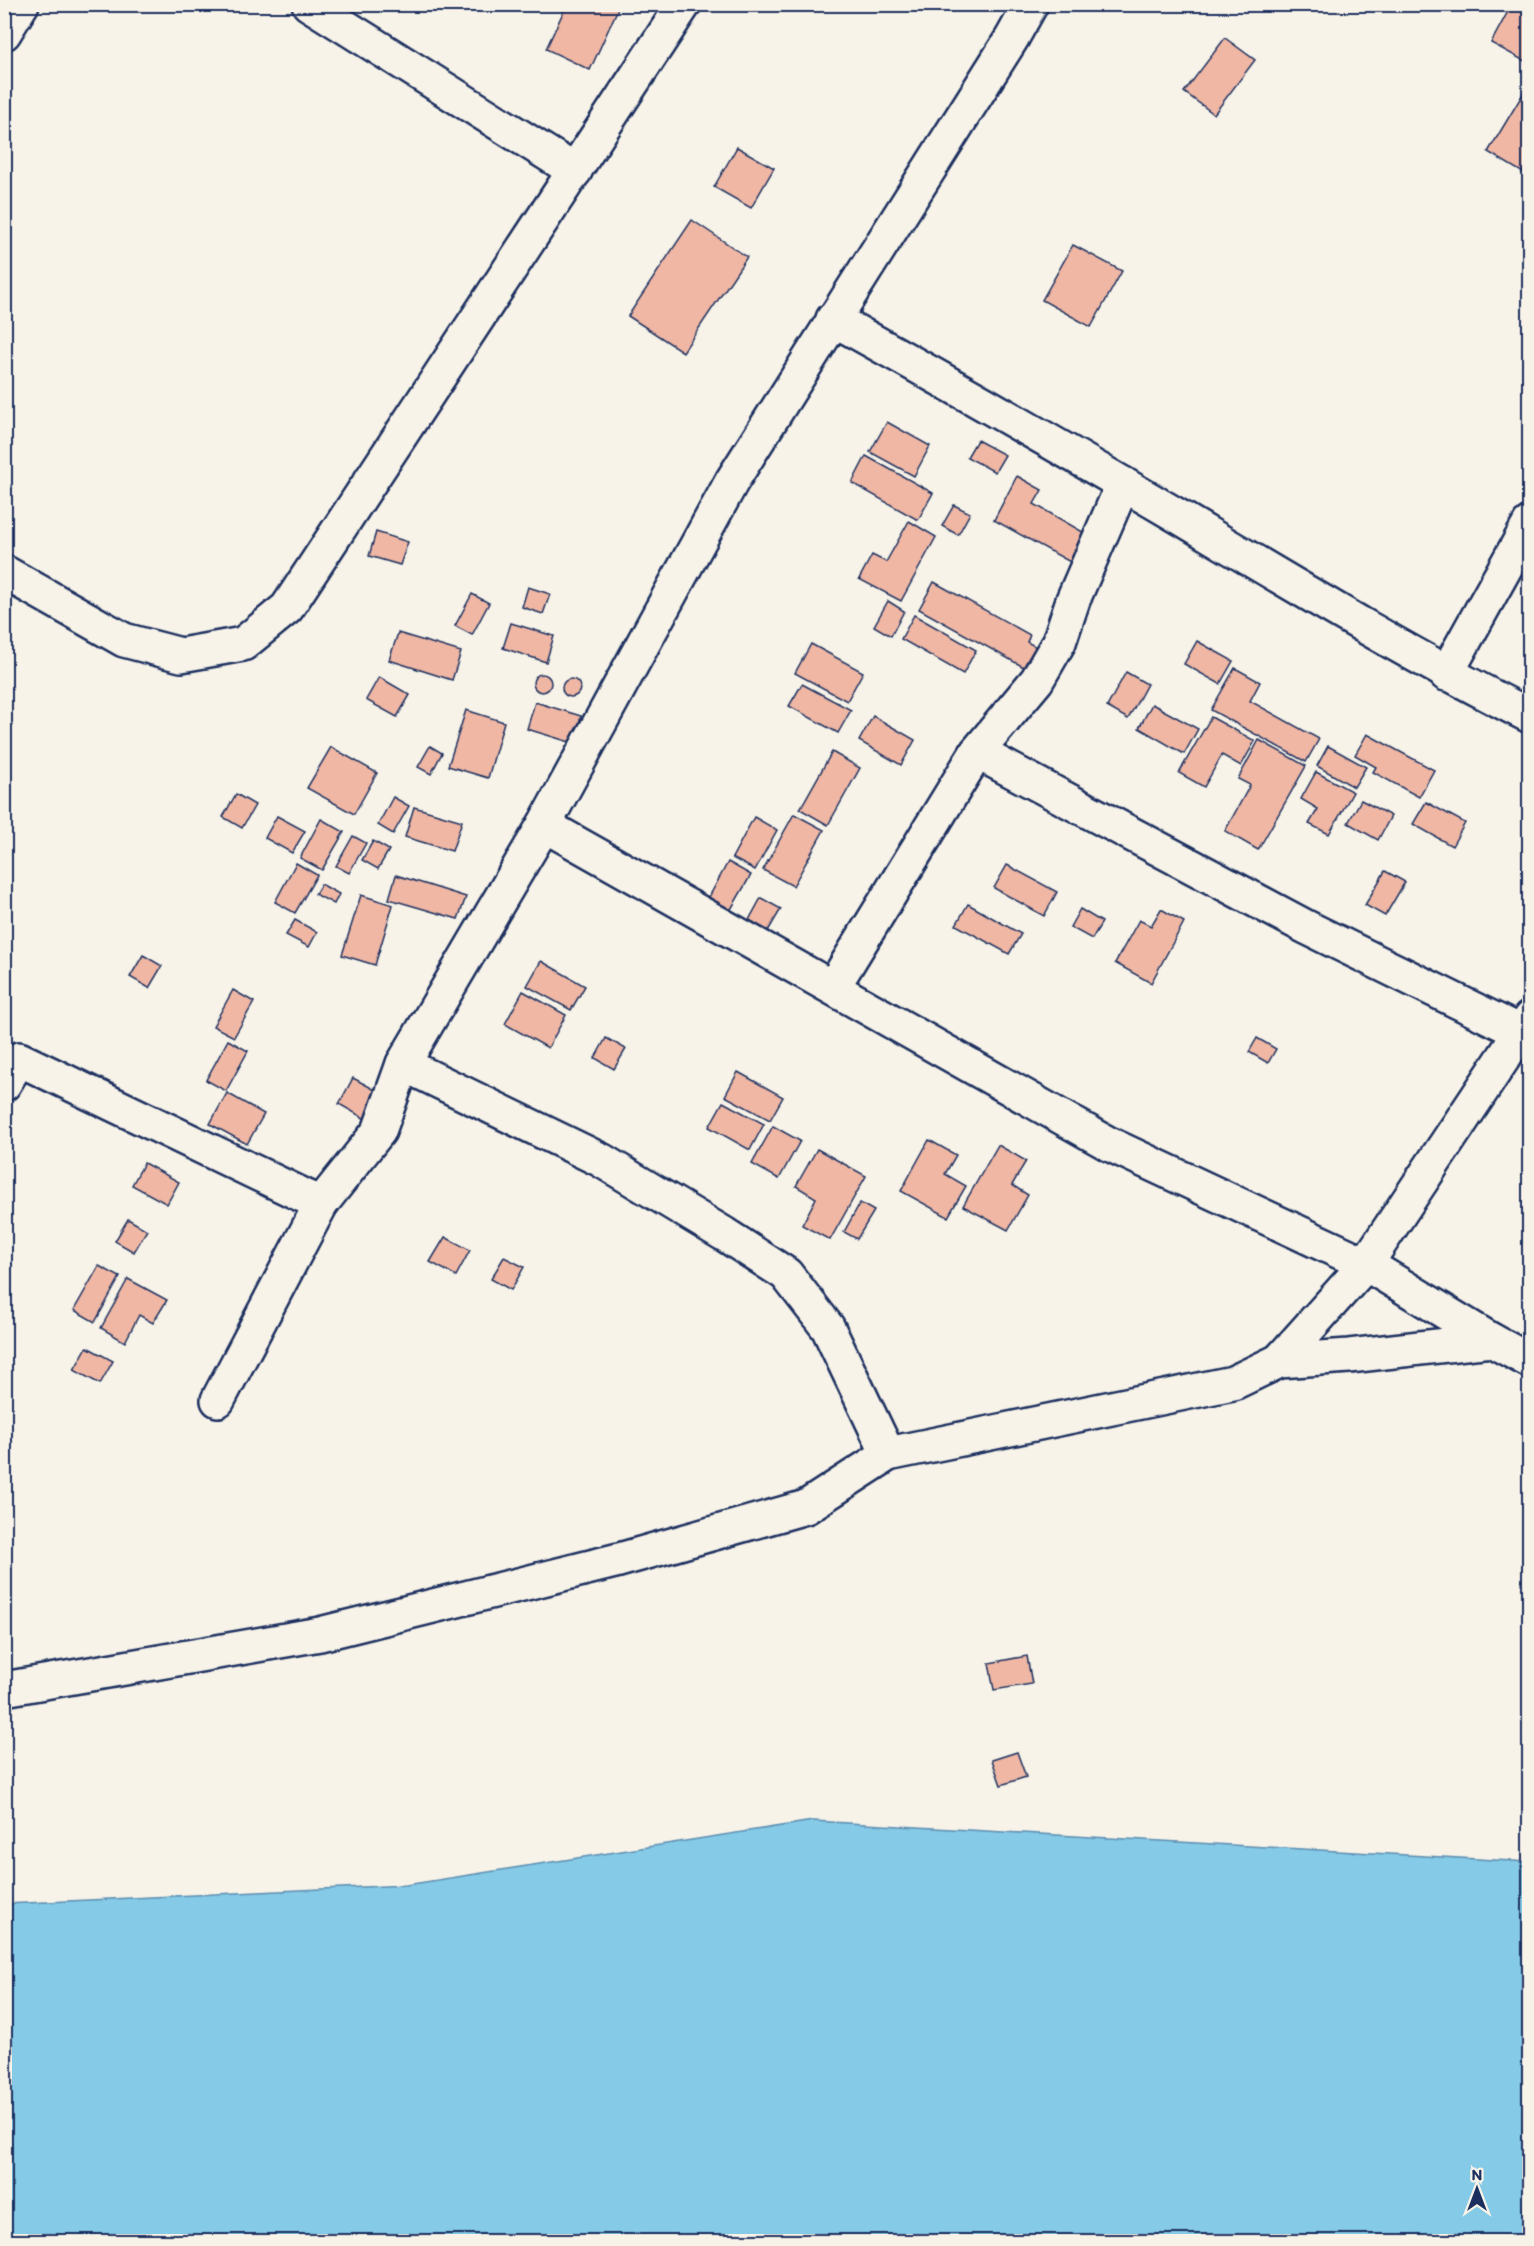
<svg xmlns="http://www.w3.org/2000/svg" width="1534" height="2246" font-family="Itim,sans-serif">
<rect width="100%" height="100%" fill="#f7f3e8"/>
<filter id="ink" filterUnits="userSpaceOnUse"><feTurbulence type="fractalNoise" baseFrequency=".0167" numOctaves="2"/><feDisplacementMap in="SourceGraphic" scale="12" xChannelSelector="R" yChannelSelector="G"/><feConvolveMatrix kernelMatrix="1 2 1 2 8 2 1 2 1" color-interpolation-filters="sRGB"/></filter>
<g filter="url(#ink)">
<path fill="#85cae6" stroke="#5b8cb0" stroke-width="1.5" d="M 813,1821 L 1529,1862 L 1529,2241 L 5,2241 L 5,1904 L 406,1885 Z"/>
<g fill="#efb7a4" stroke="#1b2f5e" stroke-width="1.5">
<path d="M 567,4 L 620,4 L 590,70 L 546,49 Z"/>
<path d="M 1512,4 L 1530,4 L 1530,64 L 1491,43 Z"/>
<path d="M 1225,38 L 1255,60 L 1214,114 L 1184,92 Z"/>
<path d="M 1524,92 L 1530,95 L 1530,177 L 1488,152 Z"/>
<path d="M 737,147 L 774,168 L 751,208 L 714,187 Z"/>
<path d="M 692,220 L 747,257 L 683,352 L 628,316 Z"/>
<path d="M 1073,245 L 1122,271 L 1091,327 L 1042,300 Z"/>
<path d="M 887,422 L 930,446 L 914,476 L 870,452 Z"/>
<path d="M 977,440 L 1005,455 L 995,472 L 967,457 Z"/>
<path d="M 866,456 L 933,493 L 918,520 L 852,483 Z"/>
<path d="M 1017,476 L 1042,490 L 1034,504 L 1088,535 L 1072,563 L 994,520 Z"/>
<path d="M 954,505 L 970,513 L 958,535 L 942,526 Z"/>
<path d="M 909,521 L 936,537 L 901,601 L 859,579 L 872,555 L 886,562 Z"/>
<path d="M 376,532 L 408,542 L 400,565 L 369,556 Z"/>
<path d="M 934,582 L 1030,635 L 1027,642 L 1040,649 L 1029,670 L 919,609 Z"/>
<path d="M 528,587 L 550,594 L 543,614 L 522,607 Z"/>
<path d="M 472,594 L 489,603 L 472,635 L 455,626 Z"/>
<path d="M 888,601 L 904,611 L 891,636 L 874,626 Z"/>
<path d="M 914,615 L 976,650 L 963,674 L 901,639 Z"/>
<path d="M 511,623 L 554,636 L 546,662 L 503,648 Z"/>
<path d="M 398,633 L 461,652 L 452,680 L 389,660 Z"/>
<path d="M 1197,641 L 1233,661 L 1220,684 L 1184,664 Z"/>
<path d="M 811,644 L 863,672 L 847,701 L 795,673 Z"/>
<path d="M 1235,668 L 1260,682 L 1250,701 L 1319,739 L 1306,762 L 1211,710 Z"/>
<path d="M 1126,672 L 1147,684 L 1128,719 L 1107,707 Z"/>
<circle cx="542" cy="683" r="9"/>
<path d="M 379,677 L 410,695 L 397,717 L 366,700 Z"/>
<circle cx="571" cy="688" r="9"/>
<path d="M 802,684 L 851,710 L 838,733 L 789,706 Z"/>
<path d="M 535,702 L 581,716 L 573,743 L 527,729 Z"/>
<path d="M 1152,704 L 1198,729 L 1184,754 L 1139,728 Z"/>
<path d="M 466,710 L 504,722 L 488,778 L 448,766 Z"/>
<path d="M 873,716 L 915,740 L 901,765 L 859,741 Z"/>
<path d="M 1211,717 L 1255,741 L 1241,766 L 1222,755 L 1204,787 L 1179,773 Z"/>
<path d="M 1367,734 L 1434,770 L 1419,797 L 1373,772 L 1376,767 L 1355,755 Z"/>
<path d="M 1259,740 L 1306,766 L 1258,850 L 1225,831 L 1250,785 L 1238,779 Z"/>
<path d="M 430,746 L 442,753 L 431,774 L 418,767 Z"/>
<path d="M 1328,746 L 1366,767 L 1354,787 L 1317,766 Z"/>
<path d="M 331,747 L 377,773 L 354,814 L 307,788 Z"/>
<path d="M 832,752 L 860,768 L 828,825 L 800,809 Z"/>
<path d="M 1316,772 L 1353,792 L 1329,834 L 1309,824 L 1318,809 L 1301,799 Z"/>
<path d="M 236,794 L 255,805 L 242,828 L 223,817 Z"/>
<path d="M 393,797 L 409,806 L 393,834 L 378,825 Z"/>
<path d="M 1361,800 L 1391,816 L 1378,840 L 1348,823 Z"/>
<path d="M 1426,802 L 1465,823 L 1452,846 L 1413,824 Z"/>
<path d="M 414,807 L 462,821 L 452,851 L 405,837 Z"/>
<path d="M 794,814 L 824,830 L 793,886 L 763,870 Z"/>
<path d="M 277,816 L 305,831 L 292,853 L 265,838 Z"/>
<path d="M 754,817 L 777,830 L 755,870 L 732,858 Z"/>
<path d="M 321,819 L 344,832 L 322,870 L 300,858 Z"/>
<path d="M 353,836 L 366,843 L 349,873 L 336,866 Z"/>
<path d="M 373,841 L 389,850 L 378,869 L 362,860 Z"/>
<path d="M 728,862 L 751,875 L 730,911 L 708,899 Z"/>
<path d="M 296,863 L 317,875 L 295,913 L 275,902 Z"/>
<path d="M 1007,865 L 1057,892 L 1044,916 L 994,888 Z"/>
<path d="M 1385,871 L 1405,882 L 1385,916 L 1365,905 Z"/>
<path d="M 396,875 L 466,897 L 458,919 L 389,899 Z"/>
<path d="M 321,884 L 339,894 L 334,904 L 315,894 Z"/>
<path d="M 361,895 L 393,905 L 375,965 L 342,955 Z"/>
<path d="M 761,898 L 781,909 L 768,931 L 749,920 Z"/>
<path d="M 968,904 L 1021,934 L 1009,954 L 956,925 Z"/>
<path d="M 1080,909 L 1102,922 L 1092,939 L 1070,927 Z"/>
<path d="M 1161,909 L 1184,922 L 1151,983 L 1115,963 L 1139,920 L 1151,926 Z"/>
<path d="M 295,920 L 317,932 L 309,947 L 286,935 Z"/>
<path d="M 143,955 L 162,966 L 149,988 L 130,977 Z"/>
<path d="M 541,961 L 585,986 L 571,1010 L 527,986 Z"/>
<path d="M 233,990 L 254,1002 L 234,1037 L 213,1026 Z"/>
<path d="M 523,991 L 566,1015 L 548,1048 L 505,1024 Z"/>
<path d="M 606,1038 L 626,1049 L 614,1069 L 595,1058 Z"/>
<path d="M 1257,1038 L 1276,1049 L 1268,1063 L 1249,1052 Z"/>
<path d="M 228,1040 L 248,1051 L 226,1091 L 206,1080 Z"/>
<path d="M 738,1072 L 783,1097 L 770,1120 L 725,1096 Z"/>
<path d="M 353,1078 L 381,1093 L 367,1120 L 339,1104 Z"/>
<path d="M 227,1093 L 264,1114 L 247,1144 L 210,1124 Z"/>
<path d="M 723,1102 L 764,1124 L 750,1150 L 709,1127 Z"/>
<path d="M 773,1126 L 800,1141 L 779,1179 L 752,1164 Z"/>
<path d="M 929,1140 L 956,1155 L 945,1174 L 966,1186 L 948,1217 L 901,1191 Z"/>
<path d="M 998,1145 L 1026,1161 L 1012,1185 L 1028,1195 L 1008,1230 L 963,1206 Z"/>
<path d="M 817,1149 L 866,1176 L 830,1240 L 802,1225 L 816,1198 L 796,1186 Z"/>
<path d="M 144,1163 L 179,1182 L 167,1204 L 132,1185 Z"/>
<path d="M 860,1203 L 874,1211 L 857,1239 L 844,1232 Z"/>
<path d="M 128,1219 L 147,1230 L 134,1252 L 115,1241 Z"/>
<path d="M 445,1237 L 470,1250 L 456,1276 L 430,1262 Z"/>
<path d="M 504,1257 L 524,1267 L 511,1290 L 491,1279 Z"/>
<path d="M 99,1266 L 120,1277 L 95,1322 L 74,1310 Z"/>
<path d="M 128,1279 L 167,1300 L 153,1323 L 139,1315 L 125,1342 L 101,1328 Z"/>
<path d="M 87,1347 L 113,1361 L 100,1384 L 74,1370 Z"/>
<path d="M 1027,1656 L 1032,1684 L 994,1690 L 989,1663 Z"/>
<path d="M 1017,1752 L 1026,1777 L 1001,1785 L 992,1760 Z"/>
</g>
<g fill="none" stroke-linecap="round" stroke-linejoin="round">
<defs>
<g id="street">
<path d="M 309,4 L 575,171"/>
<path d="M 4,33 L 22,4"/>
<path d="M 833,319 C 951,384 1067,451 1183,519 C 1297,587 1411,656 1530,716"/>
<path d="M 4,572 L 124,640 L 181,655 L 243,644 L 287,608 L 684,4"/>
<path d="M 1446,674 L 1530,523"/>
<path d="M 977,752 L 1306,927 L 1520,1032"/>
<path d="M 544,825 L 1109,1144 L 1366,1264 L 1530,1018"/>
<path d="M 833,987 L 977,752 L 1037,680 L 1059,642 L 1073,600 L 1123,484"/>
<path d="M 403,1064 L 601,1160 L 724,1234 L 786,1274 L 828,1328 L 888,1454"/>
<path d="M 4,1084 L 19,1059 L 321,1204"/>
<path d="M 1279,1361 L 1366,1264 L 1491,1340 L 1530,1361"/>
<path d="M 218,1400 L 321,1204 L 379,1131 L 403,1064 L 544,825 L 732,481 L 1012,38 L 1031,4"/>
<path d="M 4,1689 L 320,1634 L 619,1560 L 806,1507 L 888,1454 L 1233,1383 L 1279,1361 L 1349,1356 L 1491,1340"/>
</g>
</defs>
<use href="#street" stroke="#1b2f5e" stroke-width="38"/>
<use href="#street" stroke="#f7f3e8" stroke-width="33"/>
</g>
</g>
<rect width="1534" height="2246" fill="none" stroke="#f7f3e8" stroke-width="24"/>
<rect x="12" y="12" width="1510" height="2222" fill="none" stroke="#1b2f5e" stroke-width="2" filter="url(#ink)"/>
<g transform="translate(1477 2189)" stroke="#f7f3e8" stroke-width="4.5" paint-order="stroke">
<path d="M0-4.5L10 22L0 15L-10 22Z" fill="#1b2f5e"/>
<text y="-9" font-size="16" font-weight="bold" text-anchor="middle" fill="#1b2f5e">N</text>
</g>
</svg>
